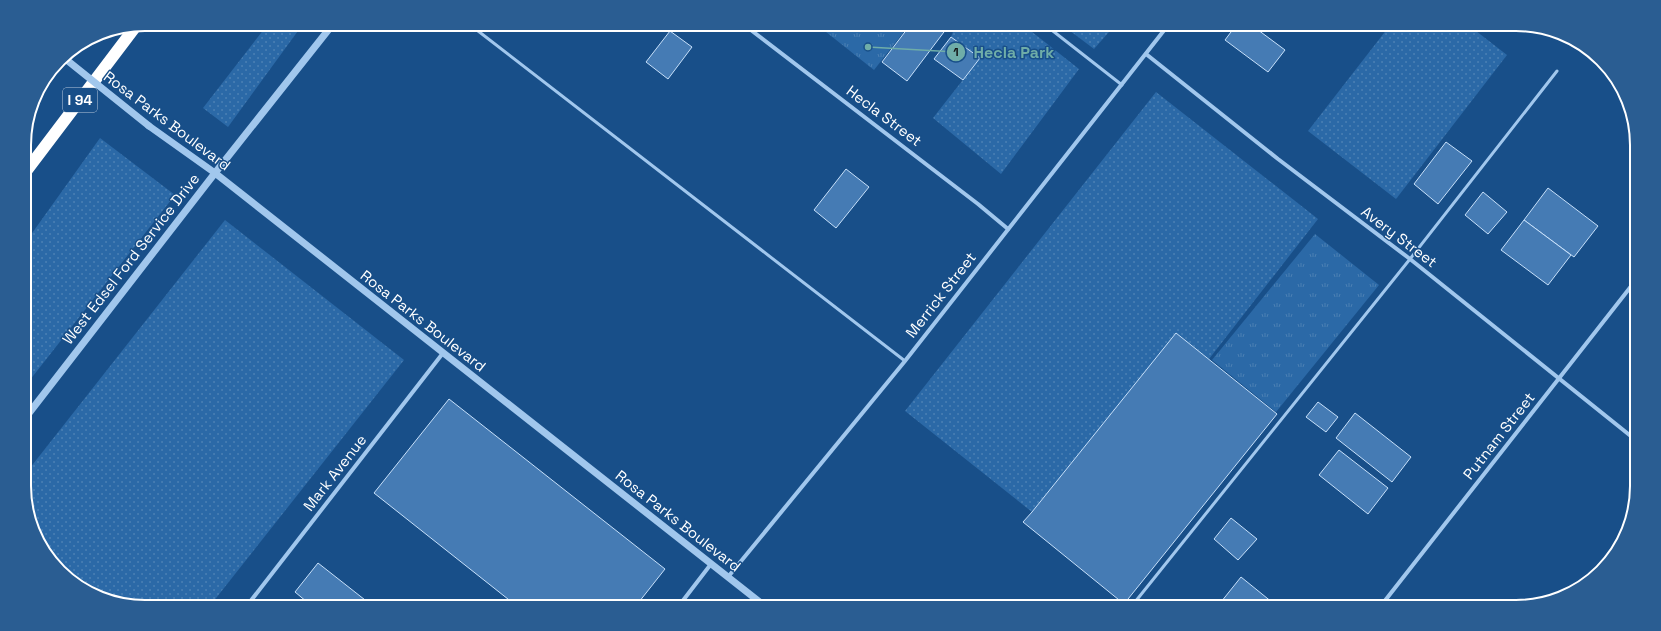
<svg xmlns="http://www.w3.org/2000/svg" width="1661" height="631" font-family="'Space Grotesk',sans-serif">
<defs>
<pattern id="grass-dots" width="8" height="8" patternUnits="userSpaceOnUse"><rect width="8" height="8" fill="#2b69a7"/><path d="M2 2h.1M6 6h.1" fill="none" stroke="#4b80b4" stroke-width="1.8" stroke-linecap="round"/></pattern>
<pattern id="park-tufts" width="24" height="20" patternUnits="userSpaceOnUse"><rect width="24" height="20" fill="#2b69a7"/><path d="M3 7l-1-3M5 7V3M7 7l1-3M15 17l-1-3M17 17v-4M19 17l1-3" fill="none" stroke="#4b80b4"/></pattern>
</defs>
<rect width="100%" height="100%" fill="#184f89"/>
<g fill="url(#grass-dots)">
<path d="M 268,24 L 303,24 L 228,127 L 203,108 Z"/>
<path d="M 948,24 L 1022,24 L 1079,69 L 1001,174 L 933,118 L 980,58 L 951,37 L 954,29 Z"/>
<path d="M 1061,24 L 1116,24 L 1094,49 Z"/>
<path d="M 1391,24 L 1467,24 L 1507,55 L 1396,199 L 1308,131 Z"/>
<path d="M 1156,92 L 1318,219 L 1209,359 L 1176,333 L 1032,512 L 905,411 Z"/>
<path d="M 100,138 L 175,195 L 26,385 L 25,243 Z"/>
<path d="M 225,220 L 404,360 L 209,607 L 145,607 L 106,601 L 54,566 L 26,510 L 26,473 Z"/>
</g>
<g fill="url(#park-tufts)">
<path d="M 816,24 L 910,24 L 874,70 Z"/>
<path d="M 1315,234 L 1379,285 L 1276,412 L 1212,360 Z"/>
</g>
<g fill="#457bb4" stroke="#c7e0fa">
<path d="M 911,24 L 950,24 L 907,81 L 882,62 Z"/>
<path d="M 1237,24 L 1250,24 L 1285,50 L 1268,72 L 1225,40 Z"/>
<path d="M 670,31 L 692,47 L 668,79 L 646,62 Z"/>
<path d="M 951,37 L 980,58 L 963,80 L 934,59 Z"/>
<path d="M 1446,142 L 1472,161 L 1438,204 L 1414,184 Z"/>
<path d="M 846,169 L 869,187 L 836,228 L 814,210 Z"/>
<path d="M 1548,188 L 1598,226 L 1574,257 L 1524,220 Z"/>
<path d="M 1483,192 L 1507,212 L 1488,234 L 1465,215 Z"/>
<path d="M 1524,220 L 1571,255 L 1548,285 L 1501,250 Z"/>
<path d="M 1176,333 L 1277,414 L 1124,604 L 1023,522 L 1032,512 Z"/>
<path d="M 449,399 L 665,569 L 635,607 L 518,607 L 374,493 Z"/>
<path d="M 1318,402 L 1338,417 L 1326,432 L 1306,417 Z"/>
<path d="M 1355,413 L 1411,457 L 1392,482 L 1336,438 Z"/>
<path d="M 1339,450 L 1388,488 L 1368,514 L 1319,475 Z"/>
<path d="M 1231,518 L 1257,539 L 1238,560 L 1214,539 Z"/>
<path d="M 318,563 L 374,607 L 313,607 L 295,592 Z"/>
<path d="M 1241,577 L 1278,607 L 1226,607 L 1221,602 Z"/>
</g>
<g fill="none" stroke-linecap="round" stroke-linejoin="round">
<g stroke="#a1c7ed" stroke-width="3">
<path d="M 469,24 L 905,361"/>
<path d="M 1044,24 L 1122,85"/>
<path d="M 1131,607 L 1410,259 L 1557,71"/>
</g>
<g stroke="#a1c7ed" stroke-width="4">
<path d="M 743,24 L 978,204 L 1008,229"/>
<path d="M 1146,54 L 1278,159 L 1410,259 L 1637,441"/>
<path d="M 728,577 L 905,361 L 1169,24"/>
<path d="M 246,607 L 443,353"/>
<path d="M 678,607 L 711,564"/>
<path d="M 1380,607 L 1636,280"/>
</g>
<g stroke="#a1c7ed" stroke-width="7">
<path d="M 149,126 L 215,173 L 766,607"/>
<path d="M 26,417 L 215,173 L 333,24"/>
</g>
<path stroke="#fff" stroke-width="12" d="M 24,174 L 136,26"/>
<path stroke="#a1c7ed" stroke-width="7" d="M 63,57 L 149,126"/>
</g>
<g text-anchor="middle" stroke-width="3" stroke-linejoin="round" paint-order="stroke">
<rect fill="#184f89" stroke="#bacadc" stroke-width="1" x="63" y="88" width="34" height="24" rx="3"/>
<g font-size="14" font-weight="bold" fill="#fff">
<text x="80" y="105">I 94</text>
</g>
<g font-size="15" fill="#fff" stroke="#184f89">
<text transform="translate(884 116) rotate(37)" y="5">Hecla Street</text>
<text transform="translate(167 121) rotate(37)" y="5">Rosa Parks Boulevard</text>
<text transform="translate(1399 237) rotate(37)" y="5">Avery Street</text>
<text transform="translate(131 259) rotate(-52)" y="5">West Edsel Ford Service Drive</text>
<text transform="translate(941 295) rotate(-52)" y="5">Merrick Street</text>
<text transform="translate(423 321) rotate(38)" y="5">Rosa Parks Boulevard</text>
<text transform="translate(1499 436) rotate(-52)" y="5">Putnam Street</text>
<text transform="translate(335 473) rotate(-52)" y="5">Mark Avenue</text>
<text transform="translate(678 521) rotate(38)" y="5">Rosa Parks Boulevard</text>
</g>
</g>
<path d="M0 0H1661V631H0ZM145 31H1516A114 114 0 0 1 1630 145V486A114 114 0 0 1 1516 600H145A114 114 0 0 1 31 486V145A114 114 0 0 1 145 31Z" fill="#2a5d92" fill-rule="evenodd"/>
<path fill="none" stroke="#fff" stroke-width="2" d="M145 31H1516A114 114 0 0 1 1630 145V486A114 114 0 0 1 1516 600H145A114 114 0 0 1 31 486V145A114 114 0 0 1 145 31Z"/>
<path fill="none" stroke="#6fada8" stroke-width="1.5" d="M868 47L956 52"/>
<g fill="#6fada8" stroke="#184f89" stroke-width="1.5">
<circle cx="868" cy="47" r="4"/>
<circle cx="956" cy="52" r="10"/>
</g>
<g font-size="12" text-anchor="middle" font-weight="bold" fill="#111">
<text x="956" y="56">1</text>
</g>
<g font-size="16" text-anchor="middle" font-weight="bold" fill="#6fada8" stroke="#184f89" stroke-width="3" stroke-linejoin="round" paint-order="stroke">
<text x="1014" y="58">Hecla Park</text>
</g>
</svg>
